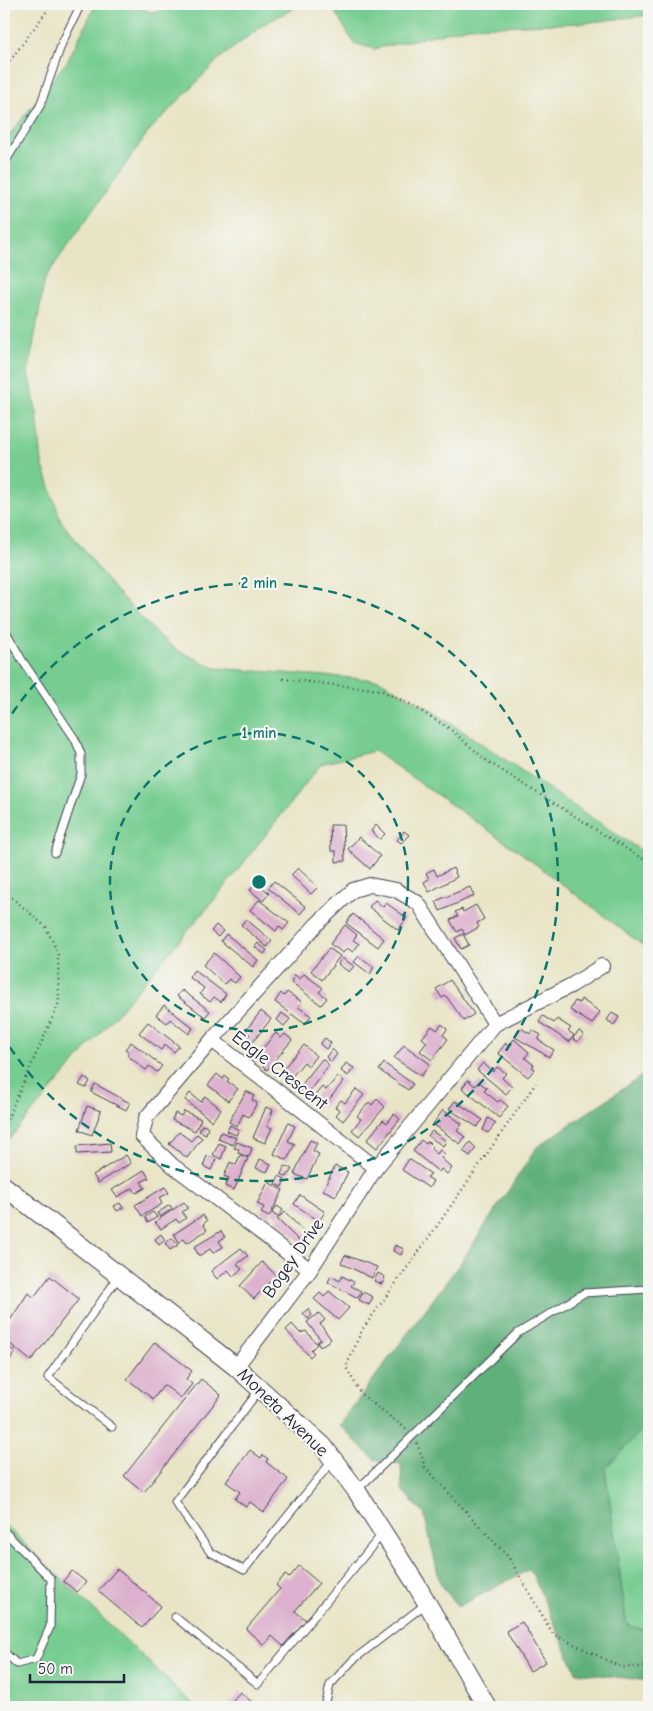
<svg xmlns="http://www.w3.org/2000/svg" width="653" height="1711" font-family="'Comic Neue',sans-serif">
<rect width="100%" height="100%" fill="#f6f6f2"/>
<filter id="ink" filterUnits="userSpaceOnUse"><feTurbulence type="fractalNoise" baseFrequency=".02" numOctaves="2"/><feDisplacementMap in="SourceGraphic" scale="10" xChannelSelector="R" yChannelSelector="G"/><feConvolveMatrix kernelMatrix="1 2 1 2 8 2 1 2 1" color-interpolation-filters="sRGB"/></filter>
<filter id="wash" filterUnits="userSpaceOnUse"><feTurbulence type="fractalNoise" baseFrequency=".0096" numOctaves="4" result="noise"/><feDisplacementMap in="SourceGraphic" scale="20" xChannelSelector="R" yChannelSelector="G"/><feGaussianBlur stdDeviation="1.12" result="paint"/><feColorMatrix in="noise" values="0 0 0 0 0 0 0 0 0 0 0 0 0 0 0 0 0 1.4 0 .05"/><feComposite in="paint" operator="in"/></filter>
<g filter="url(#wash)">
<rect width="100%" height="100%" fill="#e8e4c5"/>
<g fill="#77cd91" stroke="#4c7866">
<path d="M 96,4 C 106,4 118,2 129,4 C 151,8 148,20 173,4 L 302,4 L 266,23 L 220,58 L 149,131 L 45,278 L 28,374 L 37,413 L 42,463 L 61,521 L 114,589 L 155,632 L 175,649 L 215,668 L 379,680 L 428,708 L 649,856 L 649,950 L 521,853 L 374,751 L 321,764 L 216,898 L 4,1145 L 4,142 L 68,60 Z"/>
<path d="M 330,4 L 649,4 L 649,15 L 583,23 L 469,27 L 374,49 L 354,43 Z"/>
<path d="M 649,1422 L 649,1631 L 627,1626 L 605,1469 Z"/>
<path d="M 4,1524 L 30,1549 L 196,1707 L 4,1707 Z"/>
</g>
<path fill="#61b07b" stroke="#42695b" d="M 649,1071 L 649,1422 L 605,1469 L 627,1625 L 649,1631 L 649,1681 L 576,1672 L 530,1569 L 458,1607 L 440,1583 L 424,1514 L 402,1490 L 401,1464 L 374,1459 L 339,1425 L 461,1262 L 537,1147 Z"/>
<g id="blocks">
<g fill="#dcb0ce">
<path d="M 330,825 L 343,825 L 345,861 L 336,862 L 336,851 L 331,851 Z"/>
<path d="M 376,825 L 385,834 L 380,839 L 371,831 Z"/>
<path d="M 404,831 L 409,835 L 401,843 L 397,840 Z"/>
<path d="M 359,837 L 380,856 L 370,869 L 348,849 Z"/>
<path d="M 298,868 L 318,887 L 311,894 L 291,875 Z"/>
<path d="M 453,868 L 457,877 L 429,892 L 424,882 L 429,879 L 426,873 L 434,869 L 437,876 Z"/>
<path d="M 260,879 L 266,884 L 263,888 L 269,893 L 263,901 L 250,890 Z"/>
<path d="M 274,881 L 306,907 L 300,914 L 268,888 Z"/>
<path d="M 470,887 L 474,896 L 440,911 L 436,901 Z"/>
<path d="M 259,900 L 289,923 L 283,930 L 279,926 L 276,931 L 250,910 Z"/>
<path d="M 375,900 L 383,907 L 386,903 L 407,918 L 398,930 L 369,907 Z"/>
<path d="M 476,905 L 484,919 L 477,923 L 479,927 L 465,935 L 462,929 L 457,932 L 450,920 L 458,916 L 455,912 L 462,909 L 463,912 Z"/>
<path d="M 353,914 L 384,939 L 378,947 L 346,923 Z"/>
<path d="M 246,919 L 272,941 L 267,947 L 241,925 Z"/>
<path d="M 216,925 L 223,931 L 218,937 L 211,931 Z"/>
<path d="M 345,925 L 357,935 L 353,940 L 359,944 L 353,952 L 347,948 L 343,953 L 330,944 Z"/>
<path d="M 226,934 L 258,960 L 253,967 L 221,941 Z"/>
<path d="M 463,934 L 469,945 L 461,949 L 455,938 Z"/>
<path d="M 258,943 L 267,950 L 264,954 L 255,947 Z"/>
<path d="M 329,948 L 340,956 L 322,980 L 311,971 Z"/>
<path d="M 214,953 L 240,977 L 235,983 L 229,979 L 224,984 L 203,965 Z"/>
<path d="M 359,956 L 374,967 L 370,974 L 354,962 Z"/>
<path d="M 342,958 L 354,966 L 349,972 L 338,964 Z"/>
<path d="M 194,970 L 226,994 L 221,1002 L 214,997 L 210,1002 L 200,994 L 204,988 L 189,977 Z"/>
<path d="M 304,974 L 323,988 L 319,992 L 327,998 L 321,1005 L 291,982 L 295,975 L 300,979 Z"/>
<path d="M 450,980 L 474,1014 L 464,1021 L 446,996 L 442,998 L 436,989 Z"/>
<path d="M 182,990 L 210,1011 L 205,1017 L 177,996 Z"/>
<path d="M 287,992 L 302,1002 L 298,1007 L 311,1016 L 305,1024 L 275,1002 L 281,993 L 284,996 Z"/>
<path d="M 581,999 L 600,1012 L 592,1024 L 570,1010 L 575,1001 L 579,1003 Z"/>
<path d="M 164,1005 L 193,1028 L 189,1034 L 170,1019 L 167,1023 L 156,1015 Z"/>
<path d="M 261,1011 L 271,1019 L 248,1048 L 242,1044 L 250,1034 L 246,1030 Z"/>
<path d="M 282,1013 L 290,1019 L 284,1026 L 277,1020 Z"/>
<path d="M 612,1013 L 619,1017 L 614,1025 L 607,1020 Z"/>
<path d="M 543,1016 L 554,1023 L 557,1019 L 571,1028 L 568,1031 L 574,1035 L 569,1042 L 539,1022 Z"/>
<path d="M 148,1022 L 179,1046 L 174,1052 L 165,1045 L 161,1050 L 139,1033 Z"/>
<path d="M 442,1024 L 447,1029 L 443,1035 L 448,1039 L 432,1060 L 420,1051 L 427,1042 L 422,1038 L 432,1026 L 437,1030 Z"/>
<path d="M 521,1028 L 530,1034 L 532,1030 L 541,1035 L 538,1040 L 554,1050 L 549,1057 L 515,1037 Z"/>
<path d="M 579,1031 L 584,1035 L 577,1042 L 573,1038 Z"/>
<path d="M 276,1033 L 281,1038 L 285,1034 L 292,1040 L 267,1070 L 254,1058 Z"/>
<path d="M 325,1038 L 331,1043 L 326,1049 L 320,1044 Z"/>
<path d="M 514,1039 L 529,1052 L 525,1058 L 534,1065 L 532,1067 L 535,1069 L 528,1077 L 498,1053 L 506,1043 L 509,1046 Z"/>
<path d="M 131,1042 L 162,1066 L 157,1072 L 149,1066 L 146,1070 L 127,1055 L 129,1052 L 125,1049 Z"/>
<path d="M 304,1045 L 316,1056 L 308,1066 L 304,1062 L 289,1080 L 280,1072 Z"/>
<path d="M 404,1045 L 430,1064 L 421,1076 L 394,1058 Z"/>
<path d="M 332,1049 L 337,1054 L 331,1062 L 326,1057 Z"/>
<path d="M 322,1059 L 329,1065 L 307,1094 L 299,1088 Z"/>
<path d="M 346,1063 L 354,1068 L 348,1076 L 341,1071 Z"/>
<path d="M 384,1063 L 413,1084 L 408,1090 L 379,1070 Z"/>
<path d="M 483,1063 L 493,1072 L 497,1067 L 506,1073 L 502,1078 L 512,1087 L 506,1094 L 477,1070 Z"/>
<path d="M 217,1074 L 223,1079 L 225,1076 L 229,1079 L 227,1081 L 238,1089 L 228,1101 L 208,1085 Z"/>
<path d="M 338,1076 L 344,1081 L 323,1107 L 312,1099 L 322,1087 L 326,1090 Z"/>
<path d="M 84,1077 L 90,1081 L 86,1088 L 79,1085 Z"/>
<path d="M 468,1080 L 475,1086 L 479,1082 L 487,1088 L 484,1091 L 498,1102 L 500,1100 L 508,1106 L 499,1118 L 462,1088 Z"/>
<path d="M 95,1084 L 130,1103 L 126,1110 L 91,1092 Z"/>
<path d="M 356,1089 L 364,1095 L 343,1121 L 336,1115 L 340,1110 L 335,1107 L 341,1100 L 345,1103 Z"/>
<path d="M 246,1091 L 254,1095 L 252,1100 L 257,1103 L 249,1117 L 243,1114 L 237,1126 L 229,1122 Z"/>
<path d="M 190,1093 L 201,1102 L 205,1096 L 221,1109 L 212,1121 L 185,1100 Z"/>
<path d="M 377,1099 L 385,1107 L 359,1136 L 352,1130 L 361,1119 L 357,1116 L 369,1102 L 372,1105 Z"/>
<path d="M 455,1101 L 483,1120 L 477,1127 L 449,1109 Z"/>
<path d="M 87,1106 L 101,1111 L 92,1135 L 79,1130 Z"/>
<path d="M 266,1107 L 273,1110 L 267,1126 L 272,1128 L 265,1143 L 253,1138 Z"/>
<path d="M 443,1110 L 462,1124 L 457,1131 L 465,1137 L 460,1144 L 433,1124 Z"/>
<path d="M 184,1111 L 201,1119 L 195,1131 L 172,1120 L 175,1113 L 181,1116 Z"/>
<path d="M 394,1114 L 400,1119 L 377,1148 L 367,1140 L 383,1120 L 387,1123 Z"/>
<path d="M 488,1118 L 496,1123 L 488,1133 L 483,1130 Z"/>
<path d="M 288,1123 L 295,1126 L 288,1141 L 295,1144 L 287,1160 L 274,1154 Z"/>
<path d="M 202,1125 L 208,1127 L 206,1134 L 199,1131 Z"/>
<path d="M 230,1125 L 239,1130 L 236,1135 L 227,1131 Z"/>
<path d="M 432,1131 L 446,1141 L 443,1146 L 428,1136 Z"/>
<path d="M 179,1132 L 191,1141 L 197,1134 L 202,1138 L 187,1158 L 169,1144 Z"/>
<path d="M 221,1132 L 236,1138 L 233,1145 L 218,1139 Z"/>
<path d="M 310,1140 L 317,1143 L 313,1151 L 319,1154 L 307,1179 L 294,1174 Z"/>
<path d="M 421,1140 L 426,1144 L 428,1141 L 433,1146 L 431,1149 L 437,1154 L 440,1150 L 445,1154 L 441,1158 L 452,1168 L 447,1174 L 441,1169 L 439,1172 L 413,1151 Z"/>
<path d="M 237,1142 L 252,1148 L 249,1157 L 238,1153 L 239,1149 L 234,1148 Z"/>
<path d="M 470,1142 L 476,1148 L 470,1156 L 463,1151 Z"/>
<path d="M 110,1143 L 111,1152 L 77,1154 L 77,1146 Z"/>
<path d="M 219,1143 L 226,1146 L 221,1159 L 213,1155 Z"/>
<path d="M 126,1155 L 131,1163 L 98,1183 L 93,1175 Z"/>
<path d="M 240,1155 L 248,1158 L 234,1190 L 225,1186 L 229,1178 L 224,1176 L 230,1162 L 236,1165 Z"/>
<path d="M 207,1156 L 216,1159 L 211,1170 L 203,1166 Z"/>
<path d="M 260,1159 L 271,1164 L 267,1172 L 256,1168 Z"/>
<path d="M 409,1159 L 431,1174 L 427,1177 L 433,1181 L 429,1188 L 402,1170 Z"/>
<path d="M 285,1166 L 292,1169 L 287,1177 L 281,1174 Z"/>
<path d="M 335,1166 L 348,1172 L 336,1196 L 323,1190 Z"/>
<path d="M 144,1170 L 149,1178 L 141,1182 L 145,1188 L 136,1193 L 133,1188 L 117,1197 L 112,1190 Z"/>
<path d="M 279,1176 L 285,1179 L 282,1187 L 275,1184 Z"/>
<path d="M 268,1182 L 283,1190 L 269,1217 L 261,1213 L 264,1207 L 257,1204 Z"/>
<path d="M 165,1187 L 169,1193 L 159,1198 L 162,1204 L 142,1216 L 135,1205 Z"/>
<path d="M 300,1195 L 325,1212 L 319,1221 L 294,1204 Z"/>
<path d="M 184,1202 L 188,1208 L 182,1212 L 186,1218 L 179,1223 L 176,1219 L 161,1229 L 155,1222 Z"/>
<path d="M 120,1203 L 123,1208 L 117,1211 L 114,1206 Z"/>
<path d="M 170,1205 L 172,1209 L 160,1217 L 157,1213 Z"/>
<path d="M 277,1206 L 283,1210 L 278,1217 L 272,1213 Z"/>
<path d="M 153,1212 L 157,1217 L 148,1223 L 145,1217 Z"/>
<path d="M 285,1212 L 309,1237 L 302,1244 L 277,1219 Z"/>
<path d="M 203,1215 L 207,1221 L 203,1224 L 207,1230 L 187,1243 L 184,1239 L 179,1242 L 174,1234 Z"/>
<path d="M 221,1231 L 225,1237 L 219,1241 L 223,1247 L 213,1253 L 210,1249 L 199,1256 L 194,1247 Z"/>
<path d="M 161,1234 L 165,1240 L 159,1245 L 155,1239 Z"/>
<path d="M 172,1238 L 178,1245 L 170,1250 L 165,1243 Z"/>
<path d="M 395,1245 L 404,1249 L 401,1255 L 393,1251 Z"/>
<path d="M 241,1248 L 248,1256 L 237,1264 L 242,1269 L 233,1276 L 228,1270 L 217,1279 L 211,1271 Z"/>
<path d="M 345,1255 L 377,1267 L 372,1278 L 341,1263 Z"/>
<path d="M 262,1262 L 276,1275 L 254,1299 L 240,1286 Z"/>
<path d="M 378,1273 L 385,1277 L 382,1284 L 374,1281 Z"/>
<path d="M 50,1276 L 79,1299 L 31,1361 L 4,1339 L 8,1330 L 5,1328 L 28,1293 L 34,1297 Z"/>
<path d="M 331,1276 L 340,1281 L 342,1276 L 354,1282 L 351,1286 L 361,1291 L 358,1298 L 328,1282 Z"/>
<path d="M 329,1291 L 349,1308 L 338,1320 L 314,1299 L 320,1293 L 324,1297 Z"/>
<path d="M 363,1292 L 373,1297 L 369,1305 L 359,1300 Z"/>
<path d="M 308,1309 L 312,1315 L 308,1319 L 303,1313 Z"/>
<path d="M 319,1313 L 325,1320 L 320,1324 L 331,1339 L 320,1347 L 317,1342 L 321,1340 L 307,1322 Z"/>
<path d="M 292,1324 L 300,1333 L 306,1331 L 317,1344 L 311,1350 L 314,1353 L 310,1357 L 286,1330 Z"/>
<path d="M 155,1342 L 192,1371 L 186,1379 L 192,1384 L 181,1398 L 164,1385 L 153,1399 L 127,1379 Z"/>
<path d="M 4,1343 L 15,1352 L 4,1367 Z"/>
<path d="M 201,1379 L 221,1395 L 144,1492 L 124,1476 Z"/>
<path d="M 250,1450 L 261,1458 L 263,1455 L 268,1459 L 266,1462 L 288,1479 L 264,1512 L 250,1502 L 246,1507 L 235,1499 L 240,1492 L 226,1482 Z"/>
<path d="M 299,1566 L 319,1583 L 295,1611 L 306,1620 L 283,1646 L 272,1636 L 264,1645 L 246,1629 L 280,1589 L 276,1585 L 285,1575 L 289,1578 Z"/>
<path d="M 117,1569 L 161,1606 L 142,1628 L 98,1591 Z"/>
<path d="M 72,1571 L 86,1582 L 77,1592 L 63,1581 Z"/>
<path d="M 522,1622 L 546,1662 L 530,1671 L 506,1631 Z"/>
<path d="M 240,1692 L 258,1707 L 227,1707 Z"/>
</g>
</g>
</g>
<g filter="url(#ink)">
<use href="#blocks" fill-opacity="0" stroke="#403f50" stroke-width="1"/>
<g fill="none" stroke-linecap="round" stroke-linejoin="round">
<defs>
<g id="service">
<path d="M 4,164 L 40,106 L 62,43 L 81,4"/>
<path d="M 4,628 L 22,660 L 75,739 L 81,754 L 81,774 L 55,853"/>
<path d="M 260,1389 L 175,1502 L 210,1552 L 244,1570 L 333,1460"/>
<path d="M 112,1427 L 48,1377 L 119,1276"/>
<path d="M 357,1490 L 518,1333 L 584,1293 L 649,1289"/>
<path d="M 4,1531 L 51,1579 L 50,1627 L 36,1659 L 17,1664 L 4,1652"/>
<path d="M 175,1617 L 258,1684 L 383,1533"/>
<path d="M 325,1707 L 330,1685 L 353,1660 L 427,1603"/>
</g>
<g id="minor">
<path d="M 212,1040 L 376,1168"/>
<path d="M 310,1270 L 172,1165 L 142,1136 L 146,1118 L 212,1040 L 317,924 L 353,890 L 370,885 L 396,890 L 418,903 L 495,1024"/>
<path d="M 236,1367 L 310,1270 L 376,1168 L 495,1024 L 572,985 L 602,966"/>
</g>
<path id="tertiary" d="M 4,1186 L 236,1367 L 323,1446 L 356,1490 L 416,1584 L 487,1707"/>
</defs>
<use href="#service" stroke="#403f50" stroke-width="9"/>
<use href="#minor" stroke="#403f50" stroke-width="16"/>
<use href="#tertiary" stroke="#403f50" stroke-width="20"/>
<g stroke="#403f50" stroke-width="2.5" stroke-dasharray="1 4" stroke-linecap="butt">
<path d="M 4,69 L 52,4"/>
<path d="M 283,679 L 380,690 L 412,705 L 450,729 L 487,761 L 649,863"/>
<path d="M 4,891 L 46,927 L 58,954 L 59,1003 L 4,1126"/>
<path d="M 406,1429 L 361,1394 L 346,1367 L 362,1330 L 437,1226 L 536,1083"/>
<path d="M 417,1443 L 425,1467 L 509,1558 L 553,1634 L 621,1667 L 649,1667"/>
<path d="M 4,1698 L 14,1707"/>
</g>
<use href="#service" stroke="#fff" stroke-width="7"/>
<use href="#minor" stroke="#fff" stroke-width="14"/>
<use href="#tertiary" stroke="#fff" stroke-width="18"/>
</g>
</g>
<g fill="none" stroke="#0f766e" stroke-width="2.5" stroke-dasharray="9 6">
<circle cx="259" cy="882" r="149"/>
<path d="M4 726A299 299 0 1 1 4 1038"/>
</g>
<g text-anchor="middle" stroke-width="4.5" stroke-linejoin="round" paint-order="stroke">
<g font-size="18" fill="#22223b" stroke="#f6f6f2">
<text transform="translate(280 1070) rotate(38)" y="6">Eagle Crescent</text>
<text transform="translate(293 1258) rotate(-55)" y="6">Bogey Drive</text>
<text transform="translate(283 1412) rotate(44)" y="6">Moneta Avenue</text>
</g>
</g>
<circle cx="259" cy="882" r="8" fill="#0f766e" stroke="#f6f6f2" stroke-width="2.5"/>
<g font-size="15" text-anchor="middle" font-weight="bold" fill="#0f766e" stroke="#f6f6f2" stroke-width="4.5" stroke-linejoin="round" paint-order="stroke">
<text x="259" y="588">2 min</text>
<text x="259" y="738">1 min</text>
</g>
<rect width="653" height="1711" fill="none" stroke="#f6f6f2" stroke-width="20"/>
<path d="M30 1674v8h94v-8" fill="none" stroke="#22223b" stroke-width="2.5"/>
<text x="38" y="1674" font-size="15" fill="#22223b" stroke="#f6f6f2" stroke-width="4" paint-order="stroke">50 m</text>
</svg>
